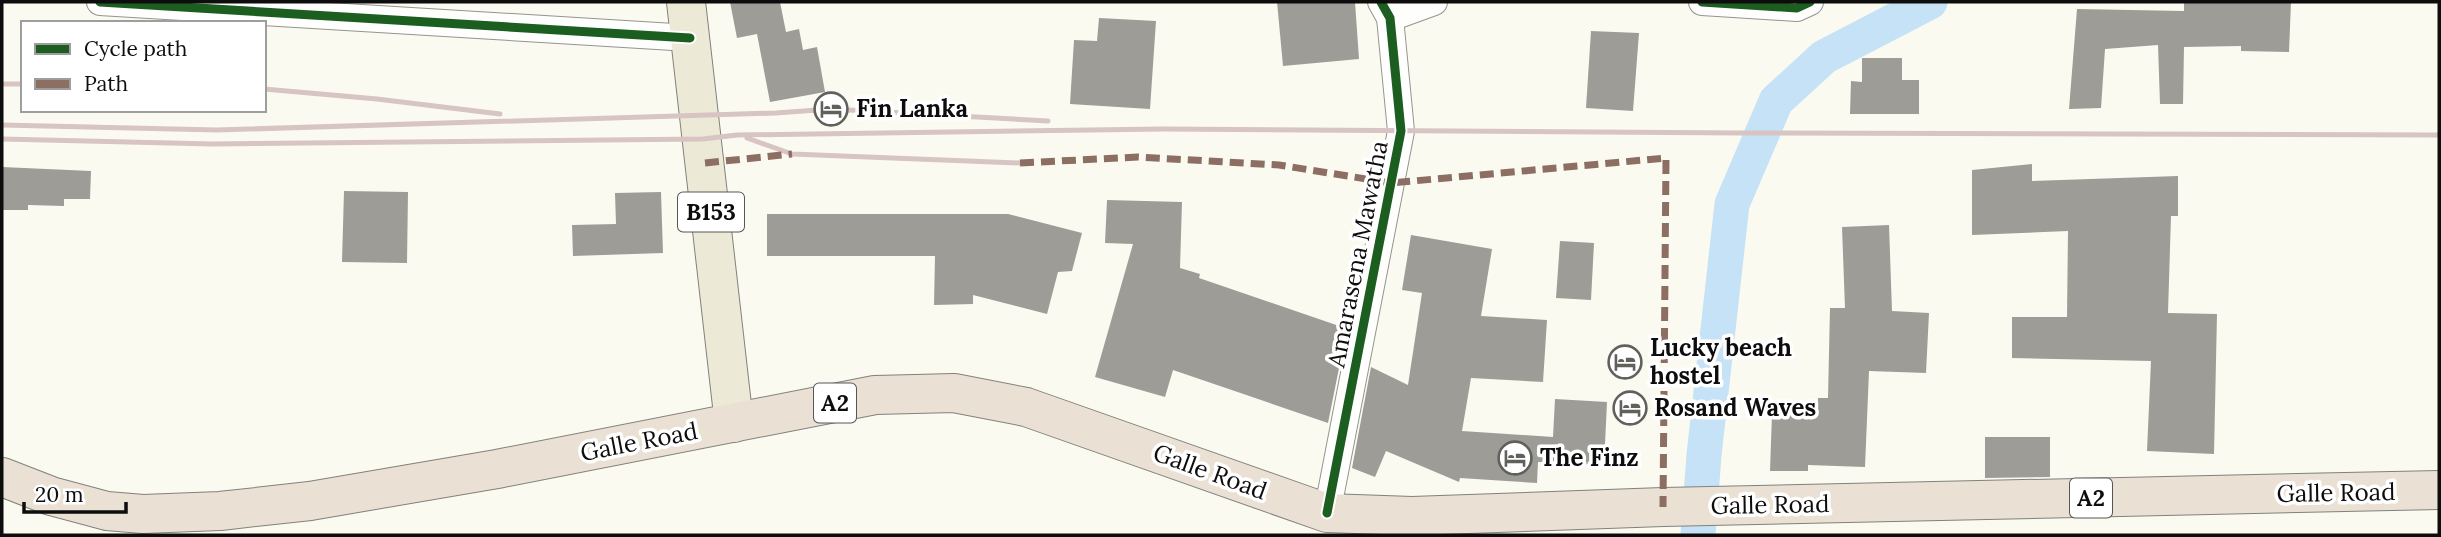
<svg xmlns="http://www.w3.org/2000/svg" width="2441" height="537" font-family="Lora,serif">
<rect width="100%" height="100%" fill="#fbfaf0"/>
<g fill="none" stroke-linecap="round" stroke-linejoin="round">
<path stroke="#c6e2f6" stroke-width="35" d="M 1698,535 L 1704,455 L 1732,204 L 1776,101 L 1824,57 L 1930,2"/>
</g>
<g fill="#9e9c96">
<path d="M 730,2 L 780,2 L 786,32 L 799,29 L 803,50 L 817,47 L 825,92 L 770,102 L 757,34 L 737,38 Z"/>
<path d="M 1277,2 L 1355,2 L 1359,59 L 1283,66 Z"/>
<path d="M 2184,2 L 2291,2 L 2289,52 L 2241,51 L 2241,46 L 2184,47 L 2183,104 L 2160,104 L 2158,45 L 2105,49 L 2101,108 L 2069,109 L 2077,9 L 2184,11 Z"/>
<path d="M 1099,18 L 1156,21 L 1150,109 L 1070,104 L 1074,40 L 1097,41 Z"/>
<path d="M 1591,31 L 1639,33 L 1633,111 L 1586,108 Z"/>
<path d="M 1862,58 L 1902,58 L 1902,80 L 1919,80 L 1919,114 L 1850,114 L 1851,81 L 1862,82 Z"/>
<path d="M 2032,164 L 2032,181 L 2178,176 L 2178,216 L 2171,216 L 2168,313 L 2217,314 L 2214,454 L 2147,451 L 2151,361 L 2012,358 L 2012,317 L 2067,317 L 2068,231 L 1972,235 L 1972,170 Z"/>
<path d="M 2,167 L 91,171 L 90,199 L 64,199 L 64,206 L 28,205 L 28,210 L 2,210 Z"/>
<path d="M 344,191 L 408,192 L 407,263 L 342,262 Z"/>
<path d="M 661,192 L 663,253 L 573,256 L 572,225 L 616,224 L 615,193 Z"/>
<path d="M 1107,200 L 1182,202 L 1180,268 L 1200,274 L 1199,278 L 1345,328 L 1338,351 L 1342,353 L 1328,423 L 1173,370 L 1165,397 L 1095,377 L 1133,244 L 1105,243 Z"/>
<path d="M 767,214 L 1008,214 L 1082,233 L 1072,271 L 1058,272 L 1047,314 L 973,295 L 973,304 L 934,305 L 935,256 L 767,256 Z"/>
<path d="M 1889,225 L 1892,311 L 1929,313 L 1926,373 L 1869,371 L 1865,467 L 1808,465 L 1808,471 L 1770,471 L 1772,414 L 1817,415 L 1818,398 L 1828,398 L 1830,308 L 1845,308 L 1842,227 Z"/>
<path d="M 1411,235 L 1492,249 L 1481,316 L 1547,320 L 1543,382 L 1471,378 L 1462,431 L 1553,437 L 1555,399 L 1607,402 L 1604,465 L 1538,462 L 1537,483 L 1460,478 L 1459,482 L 1386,451 L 1375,477 L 1352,468 L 1371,367 L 1408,385 L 1422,293 L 1402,290 Z"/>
<path d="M 1560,241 L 1594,243 L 1591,300 L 1556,298 Z"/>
<path d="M 1985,437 L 2050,437 L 2050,477 L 1985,478 Z"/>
</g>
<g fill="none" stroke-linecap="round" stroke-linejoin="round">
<defs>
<g id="street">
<path d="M 100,2 L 690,38"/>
<path d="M 1702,2 L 1797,8 L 1810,2"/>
<path d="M 1390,18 L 1434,2"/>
<path d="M 1327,513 L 1401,131 L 1390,18 L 1381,2"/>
</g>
<path id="primary" d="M 686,2 L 734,423"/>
<path id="highway" d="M 2,477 L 51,496 L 107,511 L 143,514 L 220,511 L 310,501 L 497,469 L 875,395 L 954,393 L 1026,407 L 1327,513 L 1412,516 L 1663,507 L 2439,490"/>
</defs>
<use href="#street" stroke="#94948f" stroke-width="28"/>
<use href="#primary" stroke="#81817c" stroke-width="40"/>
<use href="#highway" stroke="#81817c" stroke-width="40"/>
<use href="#street" stroke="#fefefd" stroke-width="26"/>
<use href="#primary" stroke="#ede9d7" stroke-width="38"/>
<use href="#highway" stroke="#eae0d4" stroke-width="38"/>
<g stroke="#d7c4c3" stroke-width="5">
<path d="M 2,84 L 23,84"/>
<path d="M 264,89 L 377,99 L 500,114"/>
<path d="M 2,125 L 217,130 L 776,113 L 831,109 L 1048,121"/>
<path d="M 747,138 L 792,154 L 1020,163"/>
<path d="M 2,139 L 212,144 L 703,139 L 737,135 L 1163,129 L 1742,133 L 2439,135"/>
</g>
<g stroke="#8d6e63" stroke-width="7" stroke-dasharray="14 7" stroke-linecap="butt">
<path d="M 705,163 L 792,154"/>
<path d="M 1020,163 L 1138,157 L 1279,165 L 1391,183 L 1666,158 L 1663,507"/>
</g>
<defs>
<g id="cycleway">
<path d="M 100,2 L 690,38"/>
<path d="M 1702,2 L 1797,8 L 1810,2"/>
<path d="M 1327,513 L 1401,131 L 1390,18 L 1381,2"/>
</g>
</defs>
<use href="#cycleway" stroke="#fff" stroke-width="13"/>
<use href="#cycleway" stroke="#1b5e20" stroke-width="9"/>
</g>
<defs>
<symbol id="hotel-ring" viewBox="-11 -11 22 22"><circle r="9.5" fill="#fff" stroke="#60605c" stroke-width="1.5"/><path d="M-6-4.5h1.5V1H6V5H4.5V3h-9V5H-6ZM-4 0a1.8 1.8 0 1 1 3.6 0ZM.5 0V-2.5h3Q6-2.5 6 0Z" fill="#60605c"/></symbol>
</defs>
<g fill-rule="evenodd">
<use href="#hotel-ring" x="812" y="90" width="38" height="38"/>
<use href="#hotel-ring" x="1606" y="343" width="38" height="38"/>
<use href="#hotel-ring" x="1611" y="389" width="38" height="38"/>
<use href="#hotel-ring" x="1496" y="439" width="38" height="38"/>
</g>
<g text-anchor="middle" stroke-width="7" stroke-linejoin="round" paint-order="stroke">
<g fill="#fff" stroke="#565656" stroke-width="2">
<rect x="678" y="192.5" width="66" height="39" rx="5"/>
<rect x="814" y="383.5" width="42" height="39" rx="5"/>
<rect x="2070" y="478.5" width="42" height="39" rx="5"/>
</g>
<g font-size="23" font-weight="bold" fill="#0d0d0d">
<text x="711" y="220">B153</text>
<text x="835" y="411">A2</text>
<text x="2091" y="506">A2</text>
</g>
<g font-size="24" font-weight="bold" fill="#0d0d0d" stroke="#fff" text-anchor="start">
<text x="856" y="117">Fin Lanka</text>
<text x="1650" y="356">Lucky beach<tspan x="1650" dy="28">hostel</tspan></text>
<text x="1654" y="416">Rosand Waves</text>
<text x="1540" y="466">The Finz</text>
</g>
<g font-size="24" fill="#0d0d0d" stroke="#fff">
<text transform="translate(1358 254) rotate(-79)" y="8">Amarasena Mawatha</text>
<text transform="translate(639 442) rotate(-11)" y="8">Galle Road</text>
<text transform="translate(1210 472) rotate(20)" y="8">Galle Road</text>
<text transform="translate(2336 493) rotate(-1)" y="8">Galle Road</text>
<text transform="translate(1770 505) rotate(-1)" y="8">Galle Road</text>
</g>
</g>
<rect width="2441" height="537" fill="none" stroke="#0d0d0d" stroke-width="7"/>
<rect x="21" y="21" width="245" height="91" fill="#ffffff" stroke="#9e9e9e" stroke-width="2"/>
<rect x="35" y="44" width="35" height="10" fill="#1b5e20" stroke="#9e9e9e" stroke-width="2"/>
<text x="84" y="56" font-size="21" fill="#0d0d0d">Cycle path</text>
<rect x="35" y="79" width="35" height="10" fill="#8d6e63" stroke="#9e9e9e" stroke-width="2"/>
<text x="84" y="91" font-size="21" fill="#0d0d0d">Path</text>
<path d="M24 502v10h102v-10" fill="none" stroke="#0d0d0d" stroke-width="3.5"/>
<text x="35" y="502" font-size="21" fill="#0d0d0d" stroke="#ffffff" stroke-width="5" paint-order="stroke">20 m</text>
</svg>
